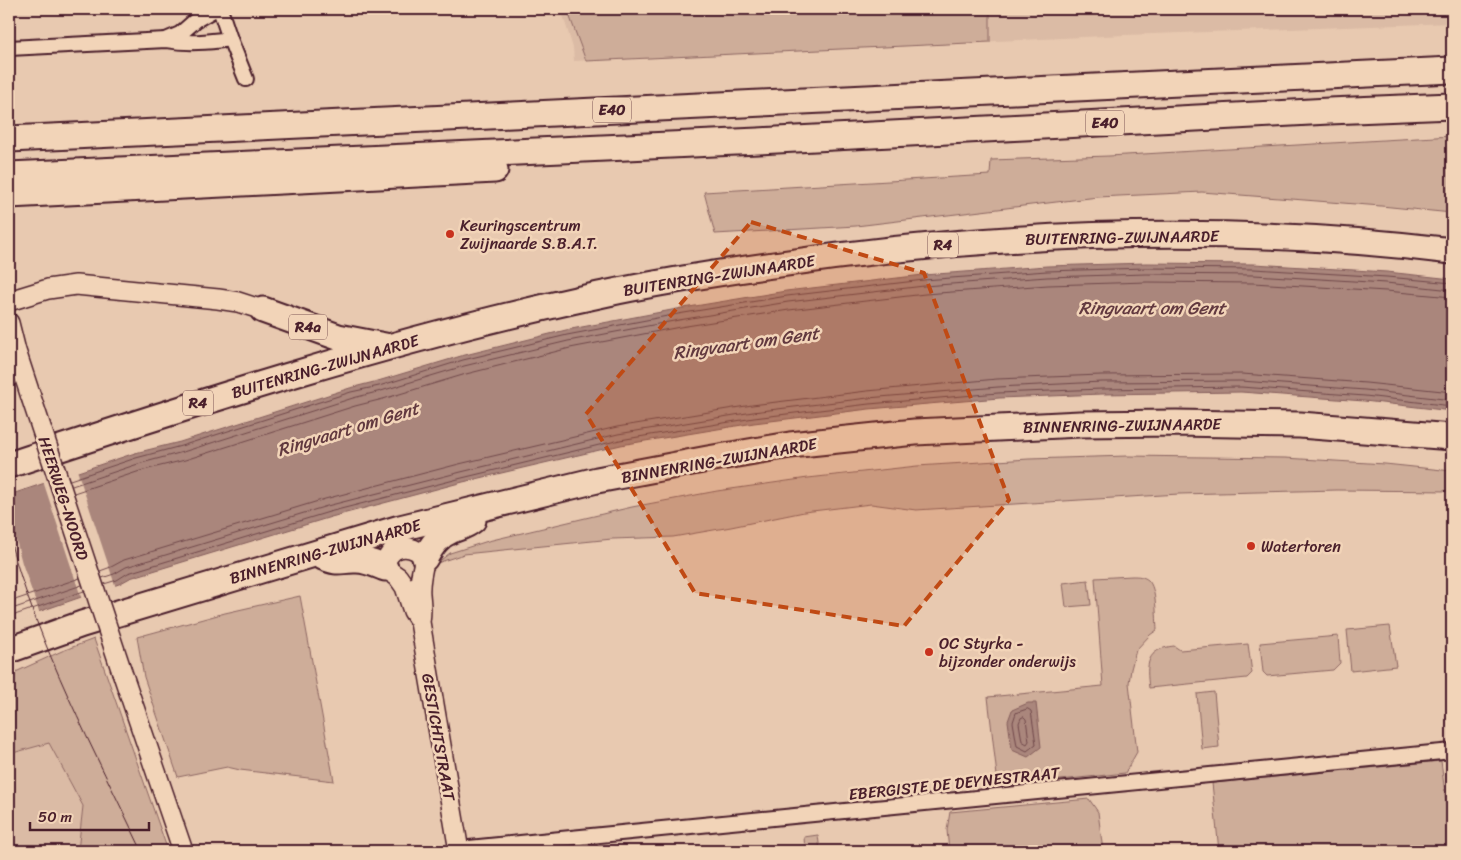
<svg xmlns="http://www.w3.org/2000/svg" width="1461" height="860" font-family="Sriracha,sans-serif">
<rect width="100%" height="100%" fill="#e8c9b0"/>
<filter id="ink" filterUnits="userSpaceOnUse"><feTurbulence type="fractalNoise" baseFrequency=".02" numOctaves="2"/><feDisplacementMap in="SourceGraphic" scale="10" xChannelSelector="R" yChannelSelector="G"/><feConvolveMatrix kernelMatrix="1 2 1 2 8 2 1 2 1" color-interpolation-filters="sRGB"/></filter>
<g filter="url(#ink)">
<g fill="#dbbba5">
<path d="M 561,9 L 1452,9 L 1452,23 L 1125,35 L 574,61 L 573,48 Z"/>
<path d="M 49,743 L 83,806 L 78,851 L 9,851 L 9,754 Z"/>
</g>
<g fill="#cead99" stroke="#8c6662">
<path d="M 567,9 L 766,9 L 775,13 L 877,9 L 990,9 L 990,42 L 586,61 Z"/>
<path d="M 1452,136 L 1452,213 L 1381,206 L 1202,192 L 1098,197 L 856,226 L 715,234 L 704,192 L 990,175 L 991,160 L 1109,156 Z"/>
<path d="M 1127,456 L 1285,458 L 1385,464 L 1452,471 L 1452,491 L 1337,490 L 1179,494 L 916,510 L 871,504 L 804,512 L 731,527 L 673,537 L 612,539 L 464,554 L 437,563 L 450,553 L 488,541 L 632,507 L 717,491 L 808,478 L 917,466 L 1029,459 Z"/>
<path d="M 1132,576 C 1138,576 1143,576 1148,580 C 1157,588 1156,618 1157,630 L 1150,635 L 1136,650 L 1131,669 L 1129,683 L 1137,752 L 1125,773 L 1005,786 L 997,776 L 988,697 L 1103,686 L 1095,578 Z"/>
<path d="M 1088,580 L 1091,605 L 1066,607 L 1063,583 Z"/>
<path d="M 300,596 L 334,781 L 240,770 L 227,767 L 178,777 L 144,677 L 137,637 L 225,613 Z"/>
<path d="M 1390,626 L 1396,666 L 1351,671 L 1347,630 Z"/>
<path d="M 1338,636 L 1340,663 L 1333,670 L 1267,676 L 1263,672 L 1260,643 Z"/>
<path d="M 94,639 L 168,851 L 78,851 L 83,806 L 49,743 L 9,754 L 9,675 L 62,651 Z"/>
<path d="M 1248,644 L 1252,673 L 1247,678 L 1149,688 C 1146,664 1146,649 1174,646 L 1180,650 Z"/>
<path d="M 1214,692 L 1219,747 L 1202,749 L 1197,694 Z"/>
<path d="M 1441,761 L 1449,828 L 1448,829 L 1449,851 L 1219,851 L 1212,783 Z"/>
<path d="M 1089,799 L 1098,812 L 1103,851 L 949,851 L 947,830 L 950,812 Z"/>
<path d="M 818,835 L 820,851 L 805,851 L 804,837 Z"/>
<path d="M 611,846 L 615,851 L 542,851 Z"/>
</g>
<g fill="#aa867b" stroke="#845d5b">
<path d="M 1146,263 L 1254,264 L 1387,272 L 1452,279 L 1452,411 L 1364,401 L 1241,392 L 1102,394 L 999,398 L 869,409 L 754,423 L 621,445 L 463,482 L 331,517 L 130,578 L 119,584 L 9,622 L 9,495 L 135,453 L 180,442 L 350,388 L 378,381 L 461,356 L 566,330 L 677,309 L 786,291 L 923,275 L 1047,266 Z"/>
<path d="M 1028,703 L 1036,703 L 1041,747 L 1028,757 L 1012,750 L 1008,721 L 1012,710 Z"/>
</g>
<g fill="#e8c9b0">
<path d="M 77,470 L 116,588 L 82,600 L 43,481 Z"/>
<path d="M 9,513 L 22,563 L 40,614 L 17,622 L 9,599 Z"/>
</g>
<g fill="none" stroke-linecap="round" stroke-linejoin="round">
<g stroke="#70484b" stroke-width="1">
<path d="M 70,480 L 136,458 L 181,446 L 351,392 L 379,386 L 463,360 L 567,335 L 678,314 L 787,296 L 924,280 L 1047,271 L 1146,268 L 1254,269 L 1387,277 L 1452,283"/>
<path d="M 72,486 L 138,464 L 183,452 L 353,398 L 381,391 L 464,366 L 568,341 L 679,320 L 788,302 L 924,286 L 1047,277 L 1146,274 L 1254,275 L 1386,283 L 1452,290"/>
<path d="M 74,493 L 140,471 L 185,460 L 355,406 L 383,399 L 466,374 L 570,348 L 680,327 L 789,310 L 925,294 L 1048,285 L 1147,282 L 1253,283 L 1386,291 L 1452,297"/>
<path d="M 100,571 L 111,567 L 124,560 L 325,499 L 459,464 L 617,427 L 752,405 L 867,391 L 997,379 L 1101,375 L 1242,374 L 1366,383 L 1452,392"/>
<path d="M 102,578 L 114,574 L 126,567 L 327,506 L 461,472 L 618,434 L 753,412 L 868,398 L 998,387 L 1102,382 L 1241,381 L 1365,390 L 1452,400"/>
<path d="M 104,584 L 117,580 L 128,573 L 329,512 L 462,478 L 620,440 L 754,418 L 869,404 L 998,393 L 1102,389 L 1241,387 L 1365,396 L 1452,406"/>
<path d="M 9,602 L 80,578"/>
<path d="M 9,610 L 82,585"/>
<path d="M 9,617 L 84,591"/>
<path d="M 1028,709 L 1031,711 L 1036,744 L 1027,751 L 1017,746 L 1013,722 L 1016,713 Z"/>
<path d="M 1024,717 L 1026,719 L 1029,741 L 1027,744 L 1022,741 L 1019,723 L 1021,718 Z"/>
</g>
<defs>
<g id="street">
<path d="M 220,9 L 230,39 L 246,79"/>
<path d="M 166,40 L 180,34 L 196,20 L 215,9"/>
<path d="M 9,48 L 166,40 C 188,44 208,42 230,39"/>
<path d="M 459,849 L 1452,751"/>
</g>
<g id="secondary">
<path d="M 9,301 L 48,289 L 76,285 L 218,299 L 238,302 L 263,310"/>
<path d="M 9,323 L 16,351 L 31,397"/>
<path d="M 420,622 L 413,611 L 405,587 L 398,577 L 385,568 C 387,544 411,541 425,558 C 422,570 419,582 420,594 C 421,606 422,609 420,622 L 459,851"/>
<path d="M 122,672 L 183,851"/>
</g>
<g id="highway">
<path d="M 9,139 L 1452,70"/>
<path d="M 9,175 L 758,141 L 1329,111 L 1452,106"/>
<path d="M 9,195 L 495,170"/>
<path d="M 263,310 L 338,337 L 385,346"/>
<path d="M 9,465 C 203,401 398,338 599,295 C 654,283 710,274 766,266 C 993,232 1225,223 1452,251"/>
<path d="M 323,557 C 340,564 338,560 354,560 C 365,559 375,564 385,568"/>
<path d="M 425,558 C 432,545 438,536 452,530 C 460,527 466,526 473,520"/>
<path d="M 9,650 L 82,624 L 400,528 L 597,480 L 708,459 L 790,445 L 915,432 L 1080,424 L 1176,423 L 1300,425 L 1452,437"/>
</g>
</defs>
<use href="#street" stroke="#4a1f2b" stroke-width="18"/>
<use href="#secondary" stroke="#4a1f2b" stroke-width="22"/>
<use href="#highway" stroke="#4a1f2b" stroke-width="29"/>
<use href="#street" stroke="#f2d4b8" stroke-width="14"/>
<use href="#secondary" stroke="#f2d4b8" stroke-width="19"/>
<use href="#highway" stroke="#f2d4b8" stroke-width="25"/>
<path stroke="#4a1f2b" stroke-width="1" d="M 9,537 C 39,648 93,748 142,851"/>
<defs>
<path id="secondary-bridge" d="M 31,397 L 122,672"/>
</defs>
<use href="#secondary-bridge" stroke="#4a1f2b" stroke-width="22" stroke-linecap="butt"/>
<use href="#secondary-bridge" stroke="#f2d4b8" stroke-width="19"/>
</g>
</g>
<path fill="#c04a14" fill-opacity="0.2" stroke="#c04a14" stroke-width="4" stroke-dasharray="10 6" stroke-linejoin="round" d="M 751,222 L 924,273 L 1009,500 L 904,626 L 695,593 L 586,414 Z"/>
<g fill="#c8321e" stroke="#f2d4b8" stroke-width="2">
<circle cx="450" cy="234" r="5"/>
<circle cx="1251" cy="546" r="5"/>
<circle cx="929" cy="652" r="5"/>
</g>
<g text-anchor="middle" stroke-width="5" stroke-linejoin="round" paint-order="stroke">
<g fill="#f2d4b8" stroke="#7c5555" stroke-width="1">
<rect x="593" y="97.5" width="38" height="25" rx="4"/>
<rect x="1086" y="110.5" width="38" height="25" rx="4"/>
<rect x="928" y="232.5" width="30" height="25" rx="4"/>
<rect x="289" y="314.5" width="38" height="25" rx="4"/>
<rect x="183" y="390.5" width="30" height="25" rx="4"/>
</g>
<g font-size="15" font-weight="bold" fill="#4a1f2b">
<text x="612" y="115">E40</text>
<text x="1105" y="128">E40</text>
<text x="943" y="250">R4</text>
<text x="308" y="332">R4a</text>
<text x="198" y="408">R4</text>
</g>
<g font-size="16" fill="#4a1f2b" stroke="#f2d4b8" text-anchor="start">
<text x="460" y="231">Keuringscentrum<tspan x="460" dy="18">Zwijnaarde S.B.A.T.</tspan></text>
<text x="1261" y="552">Watertoren</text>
<text x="939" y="649">OC Styrka -<tspan x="939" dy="18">bijzonder onderwijs</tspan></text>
</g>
<g font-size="16" fill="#4a1f2b" stroke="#f2d4b8">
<text transform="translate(1122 237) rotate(-1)" y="6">BUITENRING-ZWIJNAARDE</text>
<text transform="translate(719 275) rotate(-9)" y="6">BUITENRING-ZWIJNAARDE</text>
<text transform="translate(325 366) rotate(-16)" y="6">BUITENRING-ZWIJNAARDE</text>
<text transform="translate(1122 425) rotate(-1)" y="6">BINNENRING-ZWIJNAARDE</text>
<text transform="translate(719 460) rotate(-10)" y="6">BINNENRING-ZWIJNAARDE</text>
<text transform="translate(64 498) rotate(72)" y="6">HEERWEG-NOORD</text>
<text transform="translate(325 551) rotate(-16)" y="6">BINNENRING-ZWIJNAARDE</text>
<text transform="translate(439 737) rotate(80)" y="6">GESTICHTSTRAAT</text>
<text transform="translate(954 783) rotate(-6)" y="6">EBERGISTE DE DEYNESTRAAT</text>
</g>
<g font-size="18" font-style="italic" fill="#62393f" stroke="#f2d4b8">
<text x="1152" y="314">Ringvaart om Gent</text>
<text transform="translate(746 343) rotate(-8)" y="6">Ringvaart om Gent</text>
<text transform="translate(348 429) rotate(-17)" y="6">Ringvaart om Gent</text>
</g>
</g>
<rect width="1461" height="860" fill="none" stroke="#f2d4b8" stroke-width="30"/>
<rect x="15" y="15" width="1431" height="830" fill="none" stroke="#4a1f2b" stroke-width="2" filter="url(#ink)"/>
<path d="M30 822v8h119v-8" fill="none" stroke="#4a1f2b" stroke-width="2.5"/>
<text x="38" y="822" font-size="15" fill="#4a1f2b" stroke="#f2d4b8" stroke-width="4" paint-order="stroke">50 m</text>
</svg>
